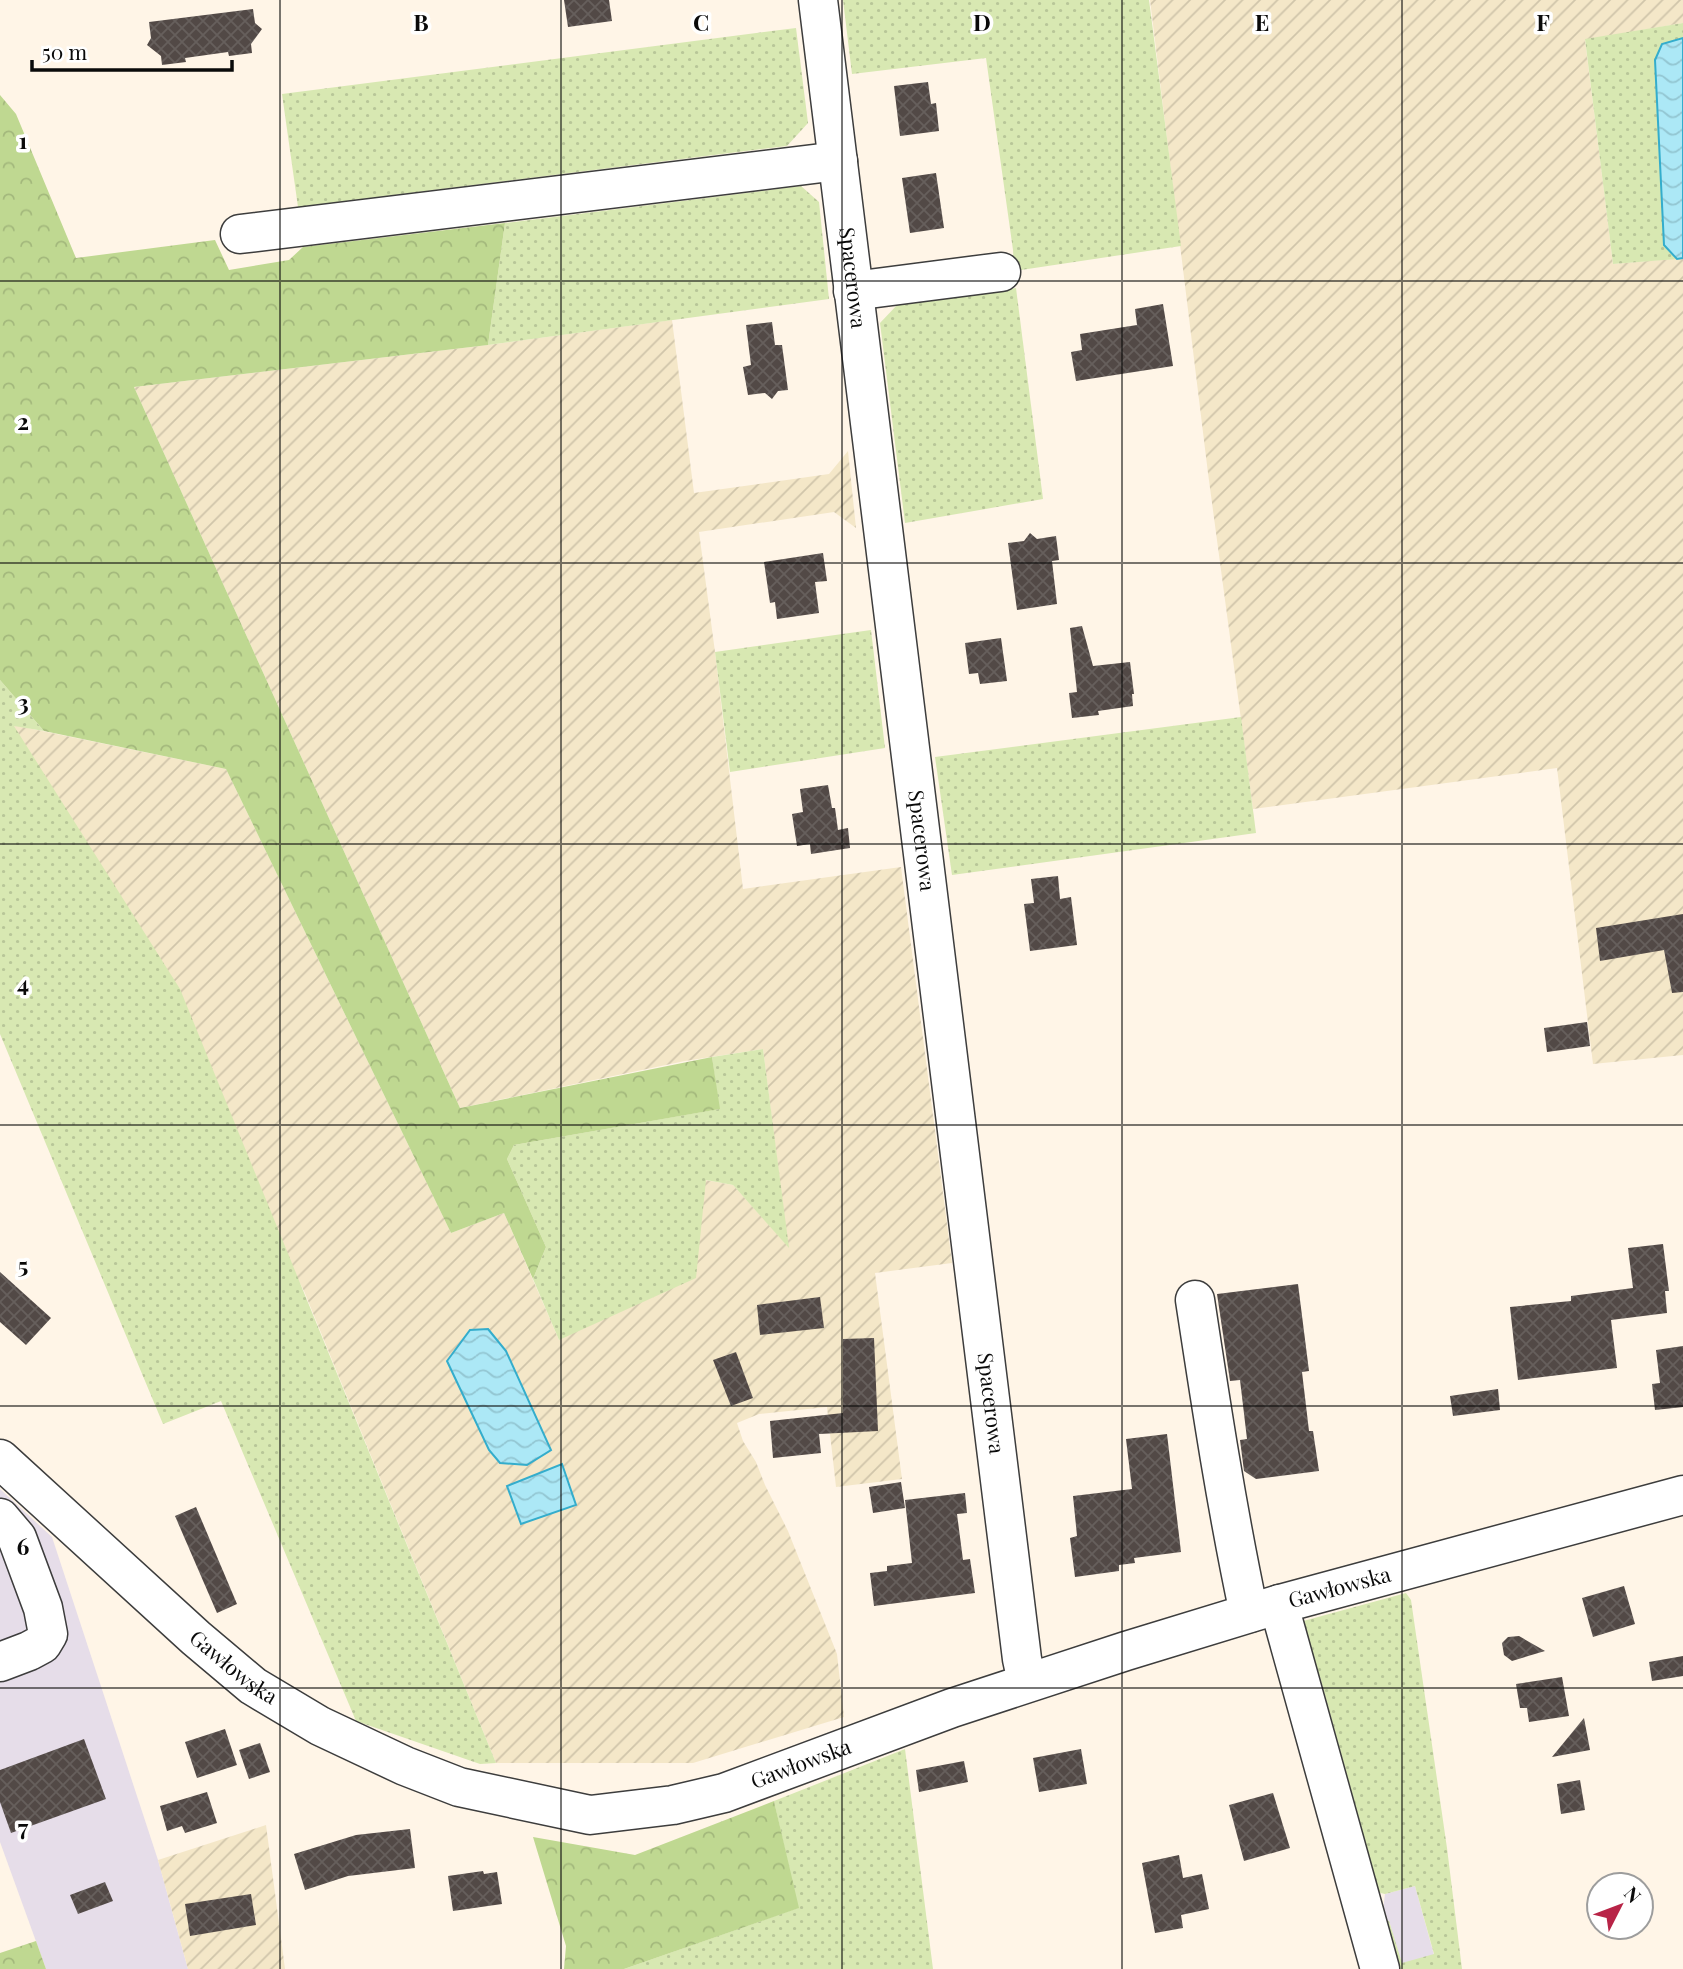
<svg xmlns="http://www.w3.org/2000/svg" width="1683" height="1969" font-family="'Playfair Display',serif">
<defs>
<pattern id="farmland-furrows" width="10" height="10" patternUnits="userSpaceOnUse" patternTransform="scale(1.75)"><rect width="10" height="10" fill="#f4e7c8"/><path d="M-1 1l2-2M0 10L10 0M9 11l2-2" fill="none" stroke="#d0c5aa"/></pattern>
<pattern id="grass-dots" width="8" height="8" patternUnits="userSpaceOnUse" patternTransform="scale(1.75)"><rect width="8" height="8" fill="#d8e8b2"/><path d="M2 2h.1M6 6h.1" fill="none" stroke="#b8c698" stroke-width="1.8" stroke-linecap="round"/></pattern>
<pattern id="forest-crowns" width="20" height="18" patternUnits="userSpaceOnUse" patternTransform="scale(1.75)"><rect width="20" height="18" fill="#bfd891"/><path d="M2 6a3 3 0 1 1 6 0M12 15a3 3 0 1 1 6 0" fill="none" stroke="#a3b87c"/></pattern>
<pattern id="water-waves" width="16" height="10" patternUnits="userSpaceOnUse" patternTransform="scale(1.75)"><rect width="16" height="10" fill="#ace8f6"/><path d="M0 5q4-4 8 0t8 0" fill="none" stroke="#93c6d2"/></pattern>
<pattern id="building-cross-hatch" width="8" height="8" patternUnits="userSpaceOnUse" patternTransform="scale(1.75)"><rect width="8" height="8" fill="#524946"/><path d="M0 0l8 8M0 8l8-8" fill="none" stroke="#665f5c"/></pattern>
</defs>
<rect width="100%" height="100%" fill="#fff5e7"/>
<g fill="#e6dde9">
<path d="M 0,1489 L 52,1537 L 158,1860 L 188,1969 L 46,1969 L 0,1842 Z"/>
<path d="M 1415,1886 L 1434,1955 L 1402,1964 L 1389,1921 L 1382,1919 L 1385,1894 Z"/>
</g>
<g fill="url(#farmland-furrows)">
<path d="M 1150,0 L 1683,0 L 1683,23 L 1585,40 L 1613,264 L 1683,258 L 1683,1055 L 1593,1064 L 1557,768 L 1253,809 L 1208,473 Z"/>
<path d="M 672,320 L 694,493 L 829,474 L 848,451 L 856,528 L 834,512 L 699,532 L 715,652 L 743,889 L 901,867 L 952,1263 L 875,1273 L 902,1479 L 836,1487 L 827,1407 L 759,1414 L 737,1423 L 743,1441 L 756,1462 L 765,1485 L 788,1531 L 837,1654 L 844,1717 L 693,1763 L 496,1763 L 304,1291 L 13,725 L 226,769 L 451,1233 L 504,1213 L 559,1340 L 705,1180 L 733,1185 L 788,1246 L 763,1049 L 685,1061 L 460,1108 L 134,387 L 488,345 Z"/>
<path d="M 266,1825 L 285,1969 L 188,1969 L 158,1860 Z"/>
</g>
<g fill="url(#grass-dots)">
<path d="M 843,0 L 1149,0 L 1181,246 L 1014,271 L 1013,250 L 986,58 L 852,74 Z"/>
<path d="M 1683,23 L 1683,38 L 1662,44 L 1660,156 L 1664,245 L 1677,259 L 1613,264 L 1585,39 Z"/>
<path d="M 796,28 L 808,123 L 787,146 L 298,207 L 282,94 Z"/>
<path d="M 801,186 L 819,202 L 829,299 L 488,345 L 505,223 Z"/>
<path d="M 1016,288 L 1043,499 L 905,523 L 880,323 L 898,304 Z"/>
<path d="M 871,630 L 885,748 L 730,772 L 715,652 Z"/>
<path d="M 0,680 L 44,731 L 14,726 L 180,989 L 496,1763 L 480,1764 L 356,1721 L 221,1401 L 163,1424 L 0,1034 Z"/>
<path d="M 1241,717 L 1256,833 L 952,875 L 935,757 Z"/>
<path d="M 763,1049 L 789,1248 L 733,1185 L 706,1180 L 696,1278 L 559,1340 L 533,1279 L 546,1247 L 507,1159 L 514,1145 L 719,1109 L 712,1057 Z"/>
<path d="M 1406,1593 L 1411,1600 L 1447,1848 L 1462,1969 L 1388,1969 L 1382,1919 L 1389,1921 L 1402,1963 L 1434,1954 L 1415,1886 L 1385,1894 L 1372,1891 L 1375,1877 L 1320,1677 L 1304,1663 L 1296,1623 Z"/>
<path d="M 905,1749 L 933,1969 L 624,1969 L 798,1908 L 774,1801 Z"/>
</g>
<g fill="url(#forest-crowns)">
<path d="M 0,95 L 16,114 L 76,258 L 215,240 L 229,270 L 289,260 L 303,247 L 505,223 L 488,345 L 134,387 L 460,1108 L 712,1057 L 720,1109 L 514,1145 L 507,1159 L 546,1247 L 533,1279 L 504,1213 L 451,1233 L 226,769 L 44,731 L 0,680 Z"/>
<path d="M 774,1801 L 799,1908 L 624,1969 L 564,1969 L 566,1946 L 533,1837 L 635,1855 Z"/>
<path d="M 36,1941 L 46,1969 L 0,1969 L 0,1953 Z"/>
</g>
<g fill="url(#water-waves)" stroke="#34adcc" stroke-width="2">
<path d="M 1683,38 L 1683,258 L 1677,259 L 1664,245 L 1655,60 L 1662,44 Z"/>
<path d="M 488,1329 L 506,1351 L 551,1450 L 527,1465 L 500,1463 L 489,1450 L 447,1361 L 470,1330 Z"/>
<path d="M 562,1464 L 576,1505 L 521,1524 L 507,1486 Z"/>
</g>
<g fill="url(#building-cross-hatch)">
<path d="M 564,0 L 609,0 L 612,21 L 568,27 Z"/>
<path d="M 253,9 L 255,23 L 262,29 L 251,44 L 252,53 L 229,56 L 228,52 L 185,58 L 186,62 L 162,65 L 161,56 L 147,45 L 151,38 L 149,22 Z"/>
<path d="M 928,82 L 931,104 L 936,103 L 939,131 L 900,136 L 894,86 Z"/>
<path d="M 936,173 L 944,228 L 910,233 L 902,178 Z"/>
<path d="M 1163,304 L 1173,366 L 1076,381 L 1071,352 L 1082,350 L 1080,334 L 1137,325 L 1135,309 Z"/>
<path d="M 772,322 L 775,345 L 782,345 L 788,390 L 778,391 L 772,399 L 765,393 L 748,395 L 743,367 L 751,365 L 746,325 Z"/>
<path d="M 1030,533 L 1037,539 L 1056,536 L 1059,560 L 1052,561 L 1057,604 L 1017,610 L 1008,543 L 1024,541 Z"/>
<path d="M 823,553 L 827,581 L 815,582 L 819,613 L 777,619 L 775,602 L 770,603 L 764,562 Z"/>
<path d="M 1082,626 L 1093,666 L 1130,662 L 1134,694 L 1132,694 L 1133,706 L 1098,711 L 1099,715 L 1072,718 L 1069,693 L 1077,692 L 1070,628 Z"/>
<path d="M 1001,638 L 1007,681 L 980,684 L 978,673 L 969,674 L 965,643 Z"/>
<path d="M 828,785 L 832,808 L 835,808 L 838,830 L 848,828 L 850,848 L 811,854 L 810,844 L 797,846 L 792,814 L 803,812 L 800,789 Z"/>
<path d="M 1058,876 L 1060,899 L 1071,897 L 1077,945 L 1030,951 L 1024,904 L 1034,903 L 1031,879 Z"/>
<path d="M 1683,914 L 1683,992 L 1672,993 L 1664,950 L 1600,961 L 1596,928 Z"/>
<path d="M 1587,1022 L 1590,1046 L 1547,1052 L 1544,1028 Z"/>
<path d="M 1663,1244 L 1669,1291 L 1665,1291 L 1667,1313 L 1611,1320 L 1617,1368 L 1518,1380 L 1510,1307 L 1571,1301 L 1571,1296 L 1633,1288 L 1628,1248 Z"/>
<path d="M 0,1272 L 51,1318 L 26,1345 L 0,1322 Z"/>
<path d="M 1298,1284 L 1309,1371 L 1302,1372 L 1309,1431 L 1313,1431 L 1319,1471 L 1256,1479 L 1244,1471 L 1240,1440 L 1247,1439 L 1240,1380 L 1230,1381 L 1217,1294 Z"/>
<path d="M 820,1297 L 824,1328 L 760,1335 L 757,1305 Z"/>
<path d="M 874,1338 L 878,1431 L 819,1434 L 821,1453 L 773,1458 L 770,1421 L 843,1413 L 843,1339 Z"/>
<path d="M 1683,1346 L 1683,1407 L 1655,1410 L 1652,1384 L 1660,1383 L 1656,1350 Z"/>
<path d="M 736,1352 L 753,1398 L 731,1406 L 713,1360 Z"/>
<path d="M 1498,1389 L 1500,1410 L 1453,1416 L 1450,1396 Z"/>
<path d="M 1167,1434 L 1181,1552 L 1134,1558 L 1135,1563 L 1119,1565 L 1119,1571 L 1075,1577 L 1070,1538 L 1077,1536 L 1073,1496 L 1132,1489 L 1126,1439 Z"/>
<path d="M 901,1482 L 905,1508 L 873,1513 L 869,1487 Z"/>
<path d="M 965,1493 L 967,1513 L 957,1514 L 963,1560 L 970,1559 L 975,1593 L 874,1606 L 870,1573 L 887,1571 L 887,1566 L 912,1563 L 905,1500 Z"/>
<path d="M 196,1507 L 237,1604 L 217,1613 L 175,1516 Z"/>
<path d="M 1624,1586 L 1635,1624 L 1593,1637 L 1582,1598 Z"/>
<path d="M 1519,1636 L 1545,1651 L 1512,1661 L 1504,1655 L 1502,1643 L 1508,1637 Z"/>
<path d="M 1683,1656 L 1683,1676 L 1652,1681 L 1649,1662 Z"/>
<path d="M 1562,1677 L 1569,1716 L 1529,1722 L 1527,1708 L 1520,1708 L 1516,1684 Z"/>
<path d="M 1584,1718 L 1590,1750 L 1552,1757 Z"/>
<path d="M 225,1729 L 237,1765 L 197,1778 L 185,1742 Z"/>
<path d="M 84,1739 L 106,1799 L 11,1833 L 0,1802 L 0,1770 Z"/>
<path d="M 260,1743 L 270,1772 L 249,1779 L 239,1750 Z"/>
<path d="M 1081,1749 L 1087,1784 L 1039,1792 L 1033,1758 Z"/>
<path d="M 964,1761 L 968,1782 L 919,1792 L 916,1770 Z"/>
<path d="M 1580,1780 L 1585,1810 L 1561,1814 L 1557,1784 Z"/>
<path d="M 207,1792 L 217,1823 L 185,1833 L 182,1826 L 167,1831 L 160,1806 Z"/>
<path d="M 1273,1793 L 1290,1848 L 1244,1861 L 1229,1805 Z"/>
<path d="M 410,1829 L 415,1868 L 348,1876 L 305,1890 L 294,1854 L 356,1835 Z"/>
<path d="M 1179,1855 L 1183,1878 L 1202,1874 L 1209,1909 L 1181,1915 L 1183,1928 L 1155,1933 L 1142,1863 Z"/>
<path d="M 483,1871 L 484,1874 L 497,1872 L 502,1904 L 453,1911 L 448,1876 Z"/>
<path d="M 105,1882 L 113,1901 L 78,1914 L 70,1895 Z"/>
<path d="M 251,1894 L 256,1925 L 190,1936 L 185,1904 Z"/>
</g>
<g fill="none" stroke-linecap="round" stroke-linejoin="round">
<defs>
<g id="minor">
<path id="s1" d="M 818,0 L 1022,1659 L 1027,1682"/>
<path d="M 240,234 L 838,161"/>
<path d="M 853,291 L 1001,272"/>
<path d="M 1195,1300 C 1211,1405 1227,1510 1249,1613"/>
<path id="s2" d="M 0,1459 L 196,1638 L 253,1686 L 320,1726 L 405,1766 L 459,1787 L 590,1815 L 673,1805 L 724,1793 L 952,1708 L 1126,1651 L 1280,1604 L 1683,1495"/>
<path d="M 0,1518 L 17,1538 L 43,1608 L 48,1634 L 42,1644 L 29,1651 L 0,1662"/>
<path d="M 1280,1604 L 1283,1620 L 1380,1969"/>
</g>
</defs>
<use href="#minor" stroke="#3d3d3d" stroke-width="41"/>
<use href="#minor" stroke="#fff" stroke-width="38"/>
</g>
<path fill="none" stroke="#0a0a0a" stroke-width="2" stroke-opacity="0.55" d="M 280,0 L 280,1969M 561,0 L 561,1969M 842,0 L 842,1969M 1122,0 L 1122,1969M 1402,0 L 1402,1969M 0,281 L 1683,281M 0,563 L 1683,563M 0,844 L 1683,844M 0,1125 L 1683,1125M 0,1406 L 1683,1406M 0,1688 L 1683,1688"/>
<g text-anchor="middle" stroke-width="7" stroke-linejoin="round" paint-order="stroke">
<g font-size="21" fill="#0a0a0a" stroke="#fff">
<text dy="7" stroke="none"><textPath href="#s1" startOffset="280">Spacerowa</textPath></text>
<text dy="7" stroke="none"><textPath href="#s1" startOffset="847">Spacerowa</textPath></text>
<text dy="7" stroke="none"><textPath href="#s1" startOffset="1414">Spacerowa</textPath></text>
<text dy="7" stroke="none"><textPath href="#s2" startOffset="1489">Gawłowska</textPath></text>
<text dy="7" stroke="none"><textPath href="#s2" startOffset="313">Gawłowska</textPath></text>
<text dy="7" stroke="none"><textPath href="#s2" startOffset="922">Gawłowska</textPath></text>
</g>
</g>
<g font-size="23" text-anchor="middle" font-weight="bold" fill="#0a0a0a" stroke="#fff" stroke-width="7" stroke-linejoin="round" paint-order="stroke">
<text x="421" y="31">B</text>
<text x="701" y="31">C</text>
<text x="982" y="31">D</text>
<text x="1262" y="31">E</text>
<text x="1543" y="31">F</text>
<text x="23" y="149">1</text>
<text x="23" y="430">2</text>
<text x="23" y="711">3</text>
<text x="23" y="992">4</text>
<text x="23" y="1274">5</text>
<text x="23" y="1555">6</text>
<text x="23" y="1836">7</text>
</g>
<g transform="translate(1620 1906) rotate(48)"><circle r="33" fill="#ffffff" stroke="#9d9d9d" stroke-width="2"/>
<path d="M0-5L12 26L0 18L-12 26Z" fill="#b82447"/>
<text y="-10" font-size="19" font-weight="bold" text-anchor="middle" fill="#0a0a0a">N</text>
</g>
<path d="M32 60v10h200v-10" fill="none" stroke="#0a0a0a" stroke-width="3.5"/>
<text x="42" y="60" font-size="21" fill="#0a0a0a" stroke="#ffffff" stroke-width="5" paint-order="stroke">50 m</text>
</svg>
